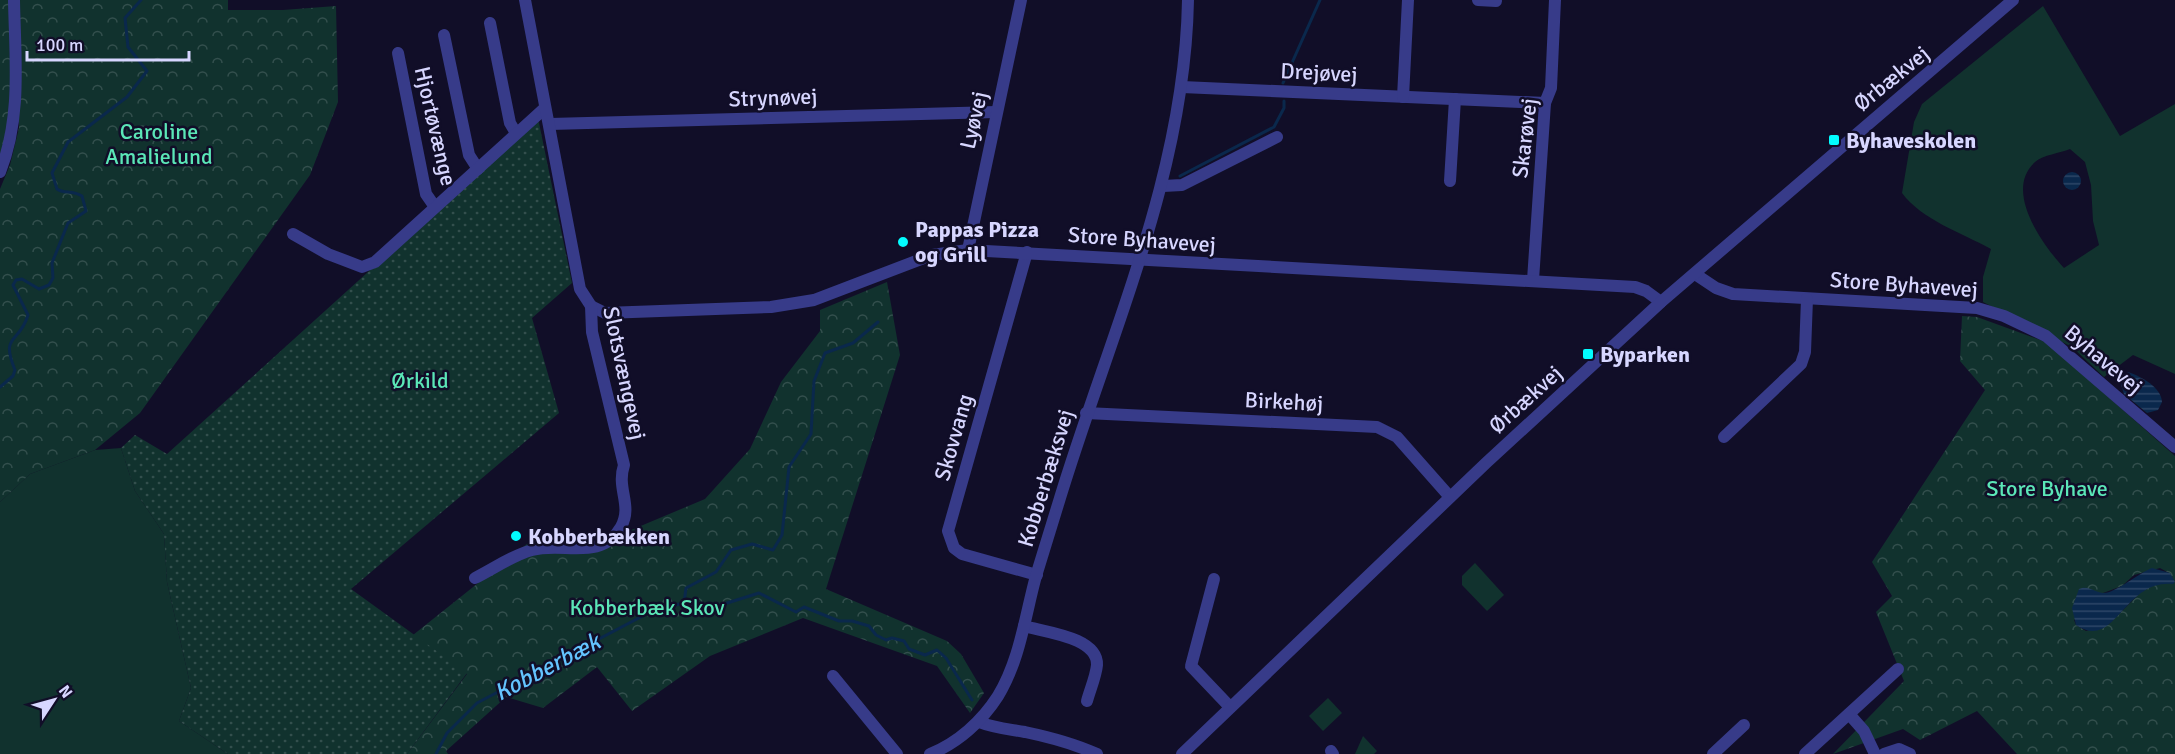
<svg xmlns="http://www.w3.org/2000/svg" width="2175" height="754" font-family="Signika,sans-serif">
<defs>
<pattern id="forest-crowns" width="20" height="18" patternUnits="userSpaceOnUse" patternTransform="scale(1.5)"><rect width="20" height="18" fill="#11322e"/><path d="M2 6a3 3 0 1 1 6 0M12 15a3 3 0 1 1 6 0" fill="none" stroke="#334f4d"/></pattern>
<pattern id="garden-dots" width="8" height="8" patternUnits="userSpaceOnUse" patternTransform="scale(1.5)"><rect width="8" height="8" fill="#11322e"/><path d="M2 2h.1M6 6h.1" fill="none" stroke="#334f4d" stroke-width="1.8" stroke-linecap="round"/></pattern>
<pattern id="water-rules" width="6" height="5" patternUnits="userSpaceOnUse" patternTransform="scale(1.5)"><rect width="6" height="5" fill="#0a284c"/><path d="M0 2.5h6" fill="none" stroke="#2d4667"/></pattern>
</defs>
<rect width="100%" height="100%" fill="#110e28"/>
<g fill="#11322e" fill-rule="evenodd">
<path d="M 2043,6 L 2120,136 L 2175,104 L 2175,374 L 2133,355 L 2104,377 L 2072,347 L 1983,302 L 1983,277 L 1991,249 C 1962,233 1922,220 1902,193 L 1914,122 L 1922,104 ZM 2070,149 L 2085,162 L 2091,185 L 2093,221 L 2099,245 L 2064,268 C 2043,245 2003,191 2035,162 C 2043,155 2060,153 2070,149 Z"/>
<path d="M 121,448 L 135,491 L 164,534 L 167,582 L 191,688 L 179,721 L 228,754 L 0,754 L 0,502 L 30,474 L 95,450 Z"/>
<path d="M 1475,563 L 1504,595 L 1487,611 L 1462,585 L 1462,576 Z"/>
<path d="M 1328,698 L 1342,713 L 1323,731 L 1309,716 Z"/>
<path d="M 1363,736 L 1377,751 L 1374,754 L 1355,754 Z"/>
</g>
<g fill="url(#forest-crowns)">
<path d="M 0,0 L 12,0 L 12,104 L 0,160 Z"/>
<path d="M 18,0 L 228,0 L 228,10 L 283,10 L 336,6 L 338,102 L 310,175 L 140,413 L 95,450 L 30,474 L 0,502 L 0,189 L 10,165 L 19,128 Z"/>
<path d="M 887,282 L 900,355 L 826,589 L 947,641 L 961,654 L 984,693 L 970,713 L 937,666 L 803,618 L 710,656 L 632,711 L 597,667 L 543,708 L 506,697 L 446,751 L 448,754 L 407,754 L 467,674 L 413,635 L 528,543 L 593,546 L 705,499 L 750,449 L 781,382 L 820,331 L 820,310 Z"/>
<path d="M 1962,316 L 1977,317 L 2046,342 L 2175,456 L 2175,582 L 2169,573 L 2160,568 L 2134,575 L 2122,586 L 2103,593 L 2074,620 L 2076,625 L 2086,631 L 2109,624 L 2145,588 L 2155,584 L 2175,582 L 2175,754 L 2017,754 L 1977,711 L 1920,740 L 1903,729 L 1833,754 L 1904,681 L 1876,612 L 1892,596 L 1872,562 L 1985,390 L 1960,361 Z"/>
</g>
<path fill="url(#garden-dots)" d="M 538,118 L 572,283 L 532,318 L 559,413 L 351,589 L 467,673 L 407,754 L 228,754 L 179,721 L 191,688 L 167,582 L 164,534 L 135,491 L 121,448 L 135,435 L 167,454 Z"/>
<g fill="url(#water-rules)">
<circle cx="2072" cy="181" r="9"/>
<path d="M 2128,372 C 2142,377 2161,387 2162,402 L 2158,410 L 2147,413 L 2124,394 L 2119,379 Z"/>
<path d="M 2152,568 L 2170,573 L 2175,582 L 2173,584 C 2123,579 2116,652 2076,625 L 2072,608 L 2079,589 C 2089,585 2093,592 2103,593 C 2114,594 2139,573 2152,568 Z"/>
</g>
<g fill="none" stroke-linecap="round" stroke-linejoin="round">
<g stroke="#0a284c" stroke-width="3">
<path d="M 1283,83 L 1320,0"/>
<path d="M 1180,176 L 1274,127 L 1284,108 L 1284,101"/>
<path d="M 0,387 L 13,376 L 15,370 C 0,333 19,345 28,315 L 13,285 L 16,280 L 22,279 L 39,289 L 49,285 L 53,278 L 52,263 L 68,223 L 86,211 L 82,196 C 72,190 64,194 57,189 L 52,173 L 68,142 L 127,97 L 147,71 L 128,47 L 125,18 L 141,0"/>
<path d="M 684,603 L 686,588 L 716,572 L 731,550 L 752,544 L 773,550 L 782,535 L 789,467 L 811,434 L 814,381 L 825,353 L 853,343 L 878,322"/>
<path d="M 684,603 L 696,610 L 708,609 L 759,593 L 796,612 L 804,607 L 839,621 L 852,621 L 869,626 L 876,635 L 886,640 L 892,638 L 904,641 L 909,649 L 925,655 L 937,650 L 946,658 L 972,700"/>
<path d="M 436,754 L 447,733 L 477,703 L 654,610 L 684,603"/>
</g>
<g stroke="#373b89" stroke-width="12">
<path d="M 1478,0 L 1496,1"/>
<path d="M 490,23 L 510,123 L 516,133"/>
<path d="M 444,35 L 469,155 L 478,169"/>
<path d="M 398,53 L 426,194 L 435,207"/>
<path d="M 1182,87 L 1545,103"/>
<path d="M 1403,97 L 1408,0"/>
<path d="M 550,124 L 996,112"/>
<path d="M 0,172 C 22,117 15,58 14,0"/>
<path d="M 1450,181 L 1455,99"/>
<path d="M 1163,186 L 1182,185 L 1277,137"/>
<path d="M 293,234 L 328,254 L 362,267 L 375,262 L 545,108"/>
<path d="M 968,250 L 1021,0"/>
<path d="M 1027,252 L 948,531 L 954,548 L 962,554 L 1037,575"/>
<path d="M 1695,274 L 1716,288 L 1733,294 L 1977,308 L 2004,316 L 2046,336 L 2175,447"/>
<path d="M 1533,280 L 1545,103 L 1551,88 L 1555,0"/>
<path d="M 591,306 L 605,313 L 771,307 L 814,300 L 932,255 L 968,250 L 1635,287 L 1646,291 L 1661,302"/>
<path d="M 1086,413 L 1377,427 L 1397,437 L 1450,497"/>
<path d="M 1724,437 L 1801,364 L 1805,352 L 1807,299"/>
<path d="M 475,578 C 493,569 513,555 532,550 C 562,541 601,562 621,527 C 633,505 616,489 624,465 L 592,332 L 591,306 L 580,289 L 525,0"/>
<path d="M 1214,579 L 1191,666 L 1230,707"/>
<path d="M 1024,626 C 1044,632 1098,637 1097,665 C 1096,676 1090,690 1087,701"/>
<path d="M 833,676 L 897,754"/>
<path d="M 1849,714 L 1864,731 L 1875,754"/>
<path d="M 979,722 C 994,728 1008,729 1025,732 C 1049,737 1075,744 1097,754"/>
<path d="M 1331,751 L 1333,754"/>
<path d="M 930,754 C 958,743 982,721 998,696 C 1020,660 1025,616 1036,576 C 1044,550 1052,524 1060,498 C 1110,334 1185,174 1188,0"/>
<path d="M 1182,754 L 1486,463 L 1661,302 L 2013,0"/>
<path d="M 1713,754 L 1744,725"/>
<path d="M 1805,754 L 1898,669"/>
<path d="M 1884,754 L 1899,749 L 1910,754"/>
</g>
</g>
<g fill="#02fcff" stroke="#110e28" stroke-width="2">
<rect x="1828" y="134" width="12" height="12" rx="3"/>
<circle cx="903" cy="242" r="6"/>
<rect x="1582" y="348" width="12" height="12" rx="3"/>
<circle cx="516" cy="536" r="6"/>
</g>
<g text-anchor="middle" stroke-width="5" stroke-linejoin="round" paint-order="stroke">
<g font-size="22" fill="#d7d6ff" stroke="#110e28">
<text transform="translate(1319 72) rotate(3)" y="8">Drejøvej</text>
<text transform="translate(1891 78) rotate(-39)" y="8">Ørbækvej</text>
<text transform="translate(773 97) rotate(-2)" y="8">Strynøvej</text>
<text transform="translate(973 120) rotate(-77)" y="8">Lyøvej</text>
<text transform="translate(436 126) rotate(77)" y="8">Hjortøvænge</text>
<text transform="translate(1524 138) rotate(-83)" y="8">Skarøvej</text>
<text transform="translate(1142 239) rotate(4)" y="8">Store Byhavevej</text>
<text transform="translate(1904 284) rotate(4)" y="8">Store Byhavevej</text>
<text transform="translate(2104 359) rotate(40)" y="8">Byhavevej</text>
<text transform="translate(625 373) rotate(78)" y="8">Slotsvængevej</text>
<text transform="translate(1525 399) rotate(-42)" y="8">Ørbækvej</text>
<text transform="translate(1284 401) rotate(3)" y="8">Birkehøj</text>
<text transform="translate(953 437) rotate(-74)" y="8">Skovvang</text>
<text transform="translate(1045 478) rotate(-73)" y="8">Kobberbæksvej</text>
</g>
<g font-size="22" fill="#5be6b7" stroke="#110e28">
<text x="159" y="139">Caroline<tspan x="159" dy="25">Amalielund</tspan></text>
<text x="420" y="388">Ørkild</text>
<text x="2047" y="496">Store Byhave</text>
<text x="647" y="615">Kobberbæk Skov</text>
</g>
<g font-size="22" font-weight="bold" fill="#d7d6ff" stroke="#110e28" text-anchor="start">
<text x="1846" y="148">Byhaveskolen</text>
<text x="915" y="237">Pappas Pizza<tspan x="915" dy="25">og Grill</tspan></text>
<text x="1600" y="362">Byparken</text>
<text x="528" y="544">Kobberbækken</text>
</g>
<g font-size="24" font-style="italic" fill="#64c4ff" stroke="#110e28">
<text transform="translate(547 667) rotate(-28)" y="8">Kobberbæk</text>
</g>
</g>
<g transform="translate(54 700) rotate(54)" stroke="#110e28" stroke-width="4.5" paint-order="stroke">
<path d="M0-4.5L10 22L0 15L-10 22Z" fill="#d7d6ff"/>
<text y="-9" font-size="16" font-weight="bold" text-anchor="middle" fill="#d7d6ff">N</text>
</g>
<path d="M27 51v9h162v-9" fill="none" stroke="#d7d6ff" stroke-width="3"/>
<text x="36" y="51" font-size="18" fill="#d7d6ff" stroke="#110e28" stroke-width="4.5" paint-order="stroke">100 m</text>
</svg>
